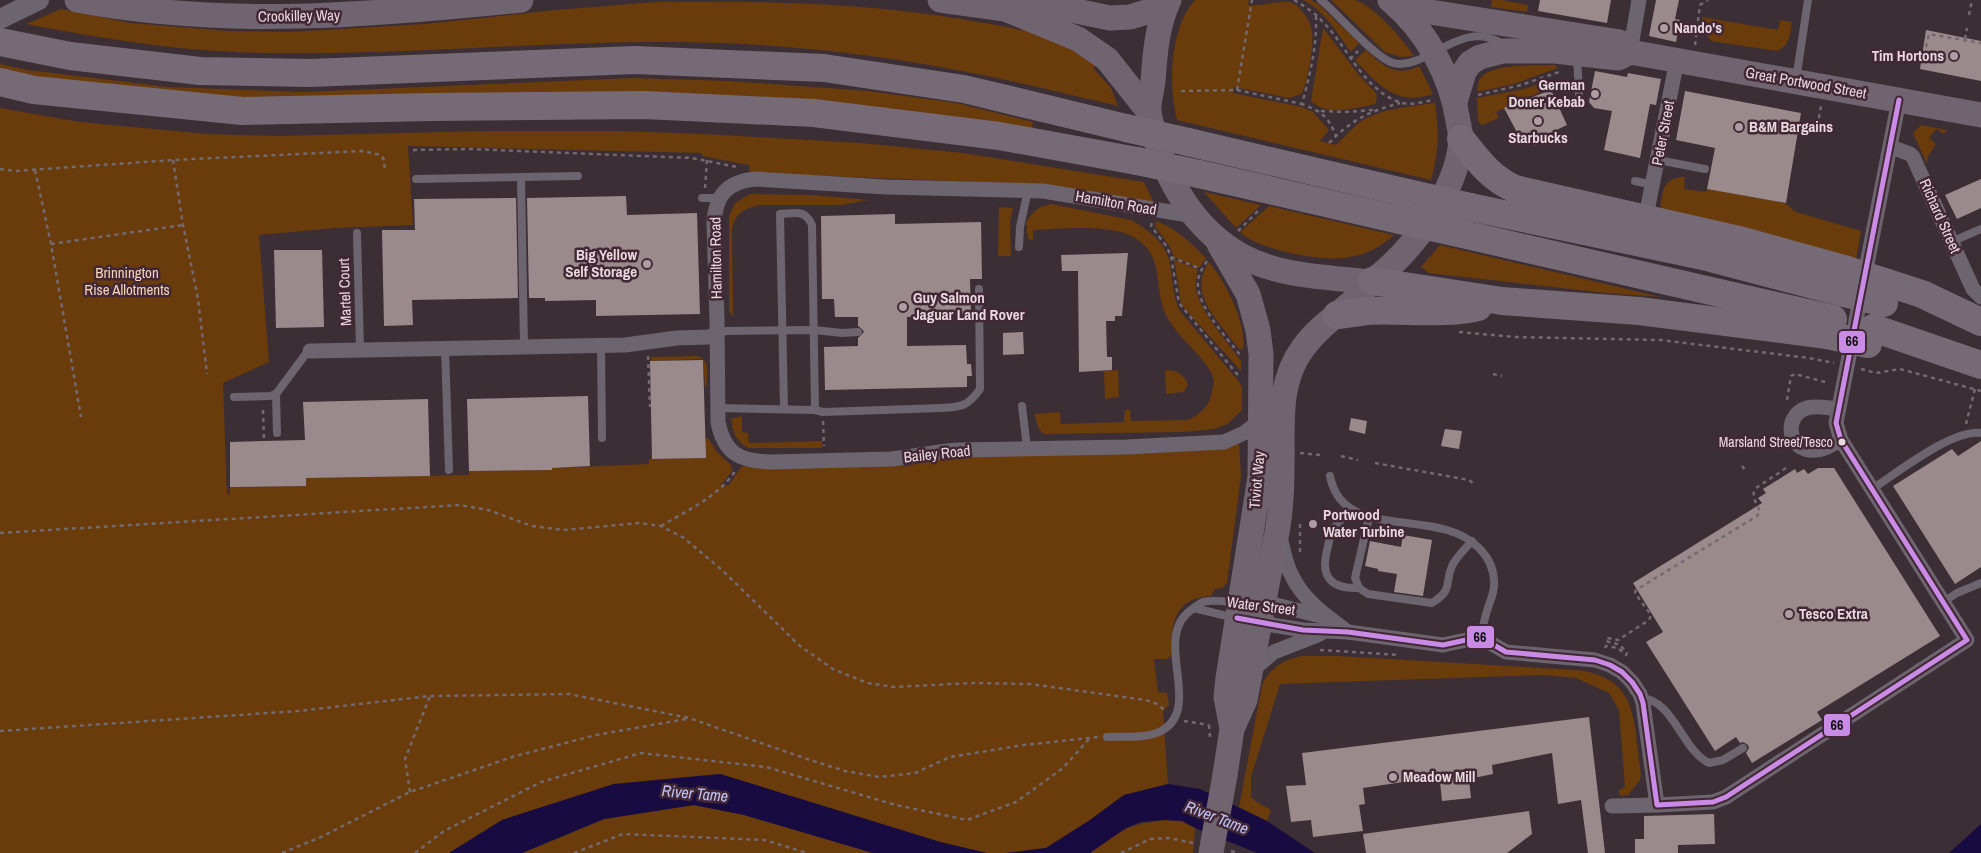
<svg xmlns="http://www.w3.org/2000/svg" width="1981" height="853" font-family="'Archivo Narrow',sans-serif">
<rect width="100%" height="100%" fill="#3c2e35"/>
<g fill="#6a3b0b">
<path d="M 1195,0 L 1249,0 L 1248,5 C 1261,7 1277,0 1290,2 C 1297,4 1301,10 1305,15 C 1317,31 1312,49 1309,68 C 1307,77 1306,86 1301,94 L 1289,98 L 1234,87 L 1233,93 L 1302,107 L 1313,112 L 1329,130 L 1320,141 L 1336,145 C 1344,138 1351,129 1359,123 C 1376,109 1413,106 1435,103 C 1439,130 1439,153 1431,180 L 1177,120 C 1168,85 1170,27 1195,0 Z"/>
<path d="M 1303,0 L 1311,0 L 1318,4 L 1359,43 L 1351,52 C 1337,33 1325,11 1303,0 Z"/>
<path d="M 1331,0 C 1338,0 1347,0 1354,0 C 1373,4 1403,40 1414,56 L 1401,57 L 1385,52 Z"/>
<path d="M 1492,0 L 1501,0 L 1528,5 L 1527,12 L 1491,7 Z"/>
<path d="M 656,2 C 758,1 860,2 961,19 C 990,24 1019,28 1047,37 C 1064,43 1081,54 1097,63 L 1093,68 L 1111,88 L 1118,106 C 1056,91 993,76 929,65 C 846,50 761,43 676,42 C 529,41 382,58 234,52 C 164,49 95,37 26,24 L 61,9 L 131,23 L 228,31 L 290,32 L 424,24 L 556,10 Z"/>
<path d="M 1702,17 L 1778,30 L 1780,20 L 1792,22 C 1790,34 1790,46 1777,51 L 1711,41 L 1701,27 Z"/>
<path d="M 1323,28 L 1358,74 L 1376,93 L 1377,98 L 1375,104 C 1355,108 1327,117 1311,101 Z"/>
<path d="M 1366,50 C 1381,65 1397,78 1419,66 L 1433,94 C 1396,107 1378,84 1355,60 Z"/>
<path d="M 0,64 L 28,70 L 168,87 L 303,92 L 633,78 L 730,81 L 868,91 L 957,103 L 1033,122 L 1032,130 L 254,101 L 0,74 Z"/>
<path d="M 1548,65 L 1555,65 L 1558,68 L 1514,84 L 1477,92 L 1479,80 C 1491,63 1528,66 1548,65 Z"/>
<path d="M 1546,82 L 1549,88 L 1496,112 L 1499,118 L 1482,125 L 1478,121 L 1477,98 L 1524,89 Z"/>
<path d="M 0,108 L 80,122 L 207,134 L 278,136 L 483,131 L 619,131 L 704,134 L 861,143 L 963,153 L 1144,182 L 1153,201 L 1152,204 L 1003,183 L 750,173 L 749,165 L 702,156 L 702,153 L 408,146 L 413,225 L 335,228 L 259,235 L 269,362 L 223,383 L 227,494 L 230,495 L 230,487 L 306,486 L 306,478 L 469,475 L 469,471 L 552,470 L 552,468 L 649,464 L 649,459 L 705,458 L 705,439 L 708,438 L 717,452 L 731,465 L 732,471 L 720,486 L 729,485 L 741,467 L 743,466 L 773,468 L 908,466 L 936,458 L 1239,443 L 1241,476 L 1227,583 L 1222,588 L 1215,589 L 1211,596 C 1173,598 1171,625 1171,656 L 1167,659 L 1154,659 L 1158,692 L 1167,693 L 1169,705 L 1163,711 L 1168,784 L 1124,795 L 1090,820 L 1046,848 L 1006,853 L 987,853 L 941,842 L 720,774 L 614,784 L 502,820 L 449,853 L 0,853 Z"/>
<path d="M 1921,125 L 1947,130 L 1944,134 L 1936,129 L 1929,138 L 1936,144 L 1928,156 L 1927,164 L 1913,133 Z"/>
<path d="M 1681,177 L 1685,177 L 1684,189 L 1706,192 L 1707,189 L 1785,203 L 1796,212 L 1861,231 L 1856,260 L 1660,213 C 1662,195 1661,180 1681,177 Z"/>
<path d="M 1204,192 L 1261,205 L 1236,228 Z"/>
<path d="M 750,194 L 813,195 L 868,200 L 842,205 L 760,205 C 744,208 736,213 732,229 L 733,317 L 729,312 L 729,216 L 735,203 Z"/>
<path d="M 1052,204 L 1131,220 C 1148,229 1167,244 1170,264 C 1173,280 1172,296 1180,311 L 1240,383 L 1242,387 L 1242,410 L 1227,424 L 1214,429 L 1185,432 L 1044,434 L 1039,429 L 1034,414 L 1060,412 L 1061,424 L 1124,422 L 1125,410 L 1130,410 L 1131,421 L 1188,420 C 1199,415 1208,408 1211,396 C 1212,390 1215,383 1213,377 C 1206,357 1174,335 1165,313 C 1153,283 1165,257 1135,238 C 1111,223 1061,229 1033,230 L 1033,240 L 1028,239 L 1026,222 C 1034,211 1038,206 1052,204 Z"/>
<path d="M 1269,206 L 1394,235 C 1361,265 1326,261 1286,252 C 1270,248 1252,243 1240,232 Z"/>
<path d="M 999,207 L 1013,208 L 1010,221 L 1011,256 L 998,256 Z"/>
<path d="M 1156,221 C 1177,229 1190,242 1206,258 L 1199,268 L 1174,257 L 1170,247 L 1155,226 Z"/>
<path d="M 1440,245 L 1661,297 L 1606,293 L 1429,273 L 1421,267 Z"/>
<path d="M 1174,259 L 1198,270 C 1196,279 1194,288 1198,296 C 1205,318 1228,342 1241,361 L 1241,371 L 1184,308 L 1181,303 Z"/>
<path d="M 1209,262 C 1225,281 1247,324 1243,349 L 1239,349 L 1235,344 C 1218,320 1187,293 1209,262 Z"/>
<path d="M 699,356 C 710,361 707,375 707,386 L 705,386 L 703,359 L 651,361 L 651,357 Z"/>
<path d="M 1118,370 L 1119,397 L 1105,399 L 1104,371 Z"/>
<path d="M 1165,370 C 1177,370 1184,374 1188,385 L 1184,392 L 1166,394 Z"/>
<path d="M 742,416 L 742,432 L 748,433 L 749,443 L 822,441 L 822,448 L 748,448 C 735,440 733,432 731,419 Z"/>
<path d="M 1302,656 L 1338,656 L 1577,670 C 1641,678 1633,724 1641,774 L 1640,780 L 1628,795 L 1621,796 L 1618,791 L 1625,787 L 1619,710 L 1609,693 L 1576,678 L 1543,675 L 1280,684 L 1251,777 L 1251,797 L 1257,802 L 1271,810 L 1267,821 L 1239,807 L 1262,685 C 1269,668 1285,659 1302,656 Z"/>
<path d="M 694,805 L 744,815 L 873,853 L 522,853 L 604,819 Z"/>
<path d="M 1165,820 L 1182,821 L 1195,828 L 1193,853 L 1090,853 C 1119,831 1128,824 1165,820 Z"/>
</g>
<g fill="#170b41">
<path d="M 720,774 L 940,842 L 987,853 L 873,853 L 744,815 L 694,805 L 604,819 L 522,853 L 449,853 L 502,820 L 614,784 Z"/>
<path d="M 1168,784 L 1200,789 L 1267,821 L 1315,853 L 1257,853 L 1195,828 L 1182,821 L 1165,820 L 1141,822 L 1126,828 L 1090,853 L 1006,853 L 1046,848 L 1090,820 L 1124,795 Z"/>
<path d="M 1981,824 L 1981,853 L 1949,853 Z"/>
</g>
<g fill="#9b8a8c">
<path d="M 1540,0 L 1611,0 L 1607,23 L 1538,11 Z"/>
<path d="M 1656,0 L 1679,0 L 1675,19 L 1680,20 L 1676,42 L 1649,36 Z"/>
<path d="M 1926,30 L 1981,41 L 1981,81 L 1920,69 Z"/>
<path d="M 1595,71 L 1627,77 L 1628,73 L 1661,79 L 1656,105 L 1650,104 L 1640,158 L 1604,150 L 1612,111 L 1594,108 L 1589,102 Z"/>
<path d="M 1551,90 L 1567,125 L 1548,134 L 1550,139 L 1534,146 L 1531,142 L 1526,144 L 1523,137 L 1520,138 L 1504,108 Z"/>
<path d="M 1685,91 L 1801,113 L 1786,203 L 1707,189 L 1715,148 L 1676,140 Z"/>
<path d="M 1981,179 L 1981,208 L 1957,219 L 1945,195 Z"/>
<path d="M 626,196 L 627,215 L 697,213 L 700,314 L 596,316 L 596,300 L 545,301 L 545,298 L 529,298 L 527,198 Z"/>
<path d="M 516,198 L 518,298 L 412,300 L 413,325 L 384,326 L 382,230 L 415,230 L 414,199 Z"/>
<path d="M 895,214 L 895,224 L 981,222 L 982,279 L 970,279 L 971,315 L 907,317 L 907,346 L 966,345 L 967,364 L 971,364 L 972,376 L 967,376 L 967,387 L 825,390 L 824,347 L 858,346 L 858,338 L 864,332 L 862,329 L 858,326 L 858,317 L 835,317 L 834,299 L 822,299 L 821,216 Z"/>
<path d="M 274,250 L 322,250 L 324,327 L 276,328 Z"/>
<path d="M 1128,253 L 1122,316 L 1115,316 L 1115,321 L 1106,321 L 1107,357 L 1112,357 L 1112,370 L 1079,372 L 1078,271 L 1062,271 L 1061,255 Z"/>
<path d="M 1023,332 L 1024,354 L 1003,355 L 1003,333 Z"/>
<path d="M 703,360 L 706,458 L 652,459 L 650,361 Z"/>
<path d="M 588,396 L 590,466 L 552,468 L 552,470 L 469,471 L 467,399 Z"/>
<path d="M 428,399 L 430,476 L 306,478 L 306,486 L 230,487 L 230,442 L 305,440 L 303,402 Z"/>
<path d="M 1351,418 L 1367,421 L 1365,434 L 1349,430 Z"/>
<path d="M 1445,429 L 1462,431 L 1459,449 L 1441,446 Z"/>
<path d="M 1981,441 L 1981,567 L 1955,584 L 1893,486 L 1952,449 L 1958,456 Z"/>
<path d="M 1818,468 L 1834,468 L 1940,636 L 1817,712 L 1822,720 L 1752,763 L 1746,753 L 1749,748 L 1748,745 L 1743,742 L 1740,743 L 1736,737 L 1715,751 L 1646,642 L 1663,632 L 1633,583 L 1762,503 L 1758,498 L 1766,493 L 1763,489 L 1795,469 L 1797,473 L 1804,469 L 1808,474 Z"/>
<path d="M 1403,535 L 1432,540 L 1423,596 L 1394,592 L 1397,574 L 1378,571 L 1378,569 L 1365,566 L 1370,541 L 1401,547 Z"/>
<path d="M 1589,717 L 1605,853 L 1588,853 L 1581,800 L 1558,804 L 1552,753 L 1492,765 L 1493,774 L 1469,779 L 1471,798 L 1442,801 L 1440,782 L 1423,784 L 1423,779 L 1363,788 L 1365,804 L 1359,805 L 1363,831 L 1313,837 L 1311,820 L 1291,822 L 1286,786 L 1306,785 L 1302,753 Z"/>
<path d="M 1529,811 L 1532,834 L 1507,853 L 1366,853 L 1363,834 Z"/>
<path d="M 1714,814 L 1715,844 L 1678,845 L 1678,853 L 1635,853 L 1635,839 L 1644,839 L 1644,816 Z"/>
</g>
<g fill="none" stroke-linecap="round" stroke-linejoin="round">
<g stroke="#726a70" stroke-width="2.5" stroke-dasharray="4 4" stroke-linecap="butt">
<path d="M 1294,0 C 1304,6 1314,12 1322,21 C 1348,47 1362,88 1399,102 C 1408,106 1423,102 1433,100"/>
<path d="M 1969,15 L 1972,0"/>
<path d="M 1316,16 C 1317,47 1310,74 1302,104 C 1322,112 1328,116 1336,136"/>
<path d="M 1965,39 L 1967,28"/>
<path d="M 1695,45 L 1700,5 L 1708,0"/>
<path d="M 1926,47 L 1929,34 L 1981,43"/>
<path d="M 1350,59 L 1358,51"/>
<path d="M 1237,90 L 1252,0"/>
<path d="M 1181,91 L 1237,90 L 1302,104"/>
<path d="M 1478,95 L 1521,85 L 1559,72"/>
<path d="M 1321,111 L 1346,112 L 1373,110"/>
<path d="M 1821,126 L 1819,117 L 1821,106"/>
<path d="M 1329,143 C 1351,120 1370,111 1400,103"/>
<path d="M 413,150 L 470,149 L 692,158 L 737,167"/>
<path d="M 173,160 L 183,225 L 198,299 L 207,374"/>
<path d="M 0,169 L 15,171 L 173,160 L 362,151 L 381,155 L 384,160 L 385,172"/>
<path d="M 35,170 L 51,244 L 81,417"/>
<path d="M 705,188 L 707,160"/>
<path d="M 1152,223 L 1151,226 L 1167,247 L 1171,257 L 1179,303 L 1236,373 L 1241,377"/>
<path d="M 1238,231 L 1260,209"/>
<path d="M 51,244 L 183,225"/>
<path d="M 1171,257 L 1201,269"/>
<path d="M 1207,261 C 1202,269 1197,276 1198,286 C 1199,308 1227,338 1240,355"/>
<path d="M 1459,332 L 1515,337 L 1660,340 L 1809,358 L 1834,363"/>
<path d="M 648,356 L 650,407"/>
<path d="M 1861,369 L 1876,373 L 1900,369 L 1981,391"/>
<path d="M 1493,374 L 1502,376"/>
<path d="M 1787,400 L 1791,376 L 1795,374 L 1829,383"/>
<path d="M 263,410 L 264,439"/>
<path d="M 823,421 L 824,446"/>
<path d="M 1966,424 L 1975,389"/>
<path d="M 1300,453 L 1321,455"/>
<path d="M 1341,456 L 1358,460"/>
<path d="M 1375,463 L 1469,480 L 1474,484"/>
<path d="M 1742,466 L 1745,470"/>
<path d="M 661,526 C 688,510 718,497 736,470"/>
<path d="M 0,533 L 459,505 L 488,510 L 532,526 L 564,530 L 639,523 L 661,526 L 684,538 L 722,570 L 800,646 L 833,669 L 867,683 L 894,687 L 972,683 L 1030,684 L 1146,700 L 1157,704 L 1166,711"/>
<path d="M 1300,552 L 1300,520"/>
<path d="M 1605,648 L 1606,646 L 1618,648 L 1626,655 L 1627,653 L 1620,645 L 1606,641 L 1607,638 L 1618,640 L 1649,620 L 1651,615 L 1635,593 L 1636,590 L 1757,516 L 1760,512 C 1757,503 1750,496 1756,488 L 1789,466"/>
<path d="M 1320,650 L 1399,655"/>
<path d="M 1184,721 L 1209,725"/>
<path d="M 1209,725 L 1210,737"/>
<path d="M 0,731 L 298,711 L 430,696 L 569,694 L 689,718 L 810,760 L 845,771 L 879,777 L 915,773 L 950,757 L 1024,745 L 1098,737"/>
<path d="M 410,792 L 405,759 L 430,696"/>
<path d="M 1231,851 L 1239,853"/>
<path d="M 282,853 L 321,837 L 410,792 L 515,756 L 596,735 L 686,719"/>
<path d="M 415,853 L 444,831 L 541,782 L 641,753 L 766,767 L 896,805 L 967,820 L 1016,802 L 1063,768 L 1090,738"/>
<path d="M 574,853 L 623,834 L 765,840 L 807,853"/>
<path d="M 1121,853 L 1150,839 L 1169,838 L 1193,843"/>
</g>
<g stroke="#6c646e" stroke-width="8">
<path d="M 1321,0 C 1339,15 1374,57 1393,63 C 1426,72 1464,14 1505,46"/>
<path d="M 1577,56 L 1579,94"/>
<path d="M 1796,80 L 1808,0"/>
<path d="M 1658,160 L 1705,169"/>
<path d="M 521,177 L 524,347"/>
<path d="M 416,179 L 578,176"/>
<path d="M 1635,181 L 1653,185"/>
<path d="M 702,198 L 719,198"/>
<path d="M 357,233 L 360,349"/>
<path d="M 1951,242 L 1981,229"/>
<path d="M 1019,247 L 1020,227 L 1028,190"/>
<path d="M 717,334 L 726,331 L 814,330 L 842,333 L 858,332"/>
<path d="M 601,346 L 602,438"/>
<path d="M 445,348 L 449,470"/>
<path d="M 276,394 L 277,433"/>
<path d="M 234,397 L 270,396 L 276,394 L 305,355 L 310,351"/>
<path d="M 1022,406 L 1027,448"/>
<path d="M 718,408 L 815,410 L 823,412 L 942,408 C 962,407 968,406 980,389 L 979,289"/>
<path d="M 784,409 L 780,214 C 795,213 805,209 812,225 L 815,410"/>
<path d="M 1330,476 C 1343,544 1437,505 1479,548 C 1488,557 1494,568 1494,582 C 1495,593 1490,600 1487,611 C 1484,620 1483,629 1480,637"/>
<path d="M 1872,489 C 1897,473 1952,429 1981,433"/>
<path d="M 1350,510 C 1344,517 1337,523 1332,531 C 1329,537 1329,544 1327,550 C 1320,578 1332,589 1359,588"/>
<path d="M 1369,517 L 1355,578 L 1359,588 L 1368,594 L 1432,603 C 1454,589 1444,584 1452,566 C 1456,557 1466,548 1472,541"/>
<path d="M 1943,602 L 1957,593 L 1981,583"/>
<path d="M 1194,608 L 1235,618"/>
<path d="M 1641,698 C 1674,700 1681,749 1709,763 L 1723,760 L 1743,748"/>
<path d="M 1107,737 C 1123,736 1149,739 1163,730 C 1204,705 1149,635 1194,608 C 1197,606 1200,603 1203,602 C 1214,599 1227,602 1238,603"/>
</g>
<g stroke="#6c646e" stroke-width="15">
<path d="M 1630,52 L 1639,0"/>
<path d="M 1891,147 L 1910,154 L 1913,157 L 1973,289 L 1981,297"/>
<path d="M 1648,206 L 1677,60"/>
<path d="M 1195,216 L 1043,191 L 886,187 L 755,179 C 727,182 716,195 714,222 L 717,320 L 718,422 C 724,453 739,461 770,462 L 891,459 C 914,457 936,451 959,450 L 1126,447 L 1224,442 L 1244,433 L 1260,421"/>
<path d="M 310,351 L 625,345 L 677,338 L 708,337 L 717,334"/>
<path d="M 1838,409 C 1827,408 1817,405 1807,408 C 1784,415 1787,447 1809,450 C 1820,452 1832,445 1841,440"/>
<path d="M 1280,537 C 1283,549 1285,562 1291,574 C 1302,599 1326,616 1348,632"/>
<path d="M 1257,604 L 1276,605 L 1325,617"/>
<path d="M 1254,622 L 1303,630 L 1348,632 L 1443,645 L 1480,637 L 1506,652 L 1595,660 L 1610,665 L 1622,672 L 1632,682 L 1640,694 L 1643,703 L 1657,805 L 1713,802 L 1726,797 L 1967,640 L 1841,440 L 1836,423 L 1899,100"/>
<path d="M 1251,671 L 1274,652 L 1320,634"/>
<path d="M 1612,806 L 1657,805"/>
</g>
<path stroke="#6c646e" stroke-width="20" d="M 0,19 L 39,0"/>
<g stroke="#6f646f" stroke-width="25">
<path d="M 77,0 C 225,28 373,15 521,0"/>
<path d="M 940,0 L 1005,9 L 1078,39 L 1107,59 L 1149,112"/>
<path d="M 1169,0 C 1157,25 1155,54 1153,81 C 1152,91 1148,102 1149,111 C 1149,118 1153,126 1154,133 C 1167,183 1196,231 1242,256 C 1280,277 1329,277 1371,282 C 1412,252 1457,192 1461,140 C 1461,134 1459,127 1458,121 C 1451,75 1426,30 1390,0"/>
<path d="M 1398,7 L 1620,42 L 1630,52"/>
<path d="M 1005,9 L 1037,3 L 1110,18 L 1130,17 L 1166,6"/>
<path d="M 1455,102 L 1464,72 L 1470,63 L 1480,57 L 1503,51 L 1555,51 L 1618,58 L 1630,52 L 1981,115"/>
<path d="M 1219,244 L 1248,294 L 1258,330 L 1261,354 L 1260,477 L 1228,678 L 1226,697 L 1232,729"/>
<path d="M 1225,775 L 1232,729 L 1245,700 L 1278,527 C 1281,507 1282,487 1282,466 C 1283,425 1277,383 1303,348 C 1316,330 1333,318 1350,304 C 1358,297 1364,289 1371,282"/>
</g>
<g stroke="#766a76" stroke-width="28">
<path d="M 0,42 L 70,56 L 200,71 L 310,73 L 635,60 L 824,68 L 964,89 L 1126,128"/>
<path d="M 0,82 L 34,90 L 242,111 L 431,107 L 644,105 L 814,113 L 999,136 L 1137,161"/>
<path d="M 1461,139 C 1478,160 1489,177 1515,189 L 1743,241 L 1844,269"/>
<path d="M 1188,142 L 1416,195"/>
<path d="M 1199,174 L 1400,220"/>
<path d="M 1470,207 L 1703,256 L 1840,292"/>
<path d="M 1454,232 L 1833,319"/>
<path d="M 1372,281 L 1502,301 L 1639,311 L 1827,335"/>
<path d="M 1888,283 L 1922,294 L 1981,322"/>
<path d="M 1337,315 C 1348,314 1358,312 1368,311 C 1404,309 1443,315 1478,307"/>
<path d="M 1873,328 L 1981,365"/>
</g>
<path stroke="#6f646f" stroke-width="25" d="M 1211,853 L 1225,775"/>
<g stroke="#766a76" stroke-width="28">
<path d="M 1126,128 L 1188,142"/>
<path d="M 1137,161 L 1199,174"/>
<path d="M 1416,195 L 1470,207"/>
<path d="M 1400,220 L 1454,232"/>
<path d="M 1844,269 L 1888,283"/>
<path d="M 1840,292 L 1884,303"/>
<path d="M 1827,335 L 1868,344"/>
</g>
<defs>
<path id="bus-1" d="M 1237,618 L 1303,630 L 1348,632 L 1443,645 L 1480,637 L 1506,652 L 1595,660 L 1610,665 L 1622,672 L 1632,682 L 1640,694 L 1643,703 L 1657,805 L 1713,802 L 1726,797 L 1967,640 L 1841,440 L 1836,423 L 1899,100"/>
</defs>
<use href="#bus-1" stroke="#422834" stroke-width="9"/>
<use href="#bus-1" stroke="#ca8be6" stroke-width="5"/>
</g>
<g fill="#ad9ca4" stroke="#422834" stroke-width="2">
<circle cx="1664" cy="28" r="5"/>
<circle cx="1954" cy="56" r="5"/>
<circle cx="1595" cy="94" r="5"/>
<circle cx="1538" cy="121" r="5"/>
<circle cx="1739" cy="127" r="5"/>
<circle cx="647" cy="264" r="5"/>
<circle cx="903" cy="307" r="5"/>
<circle cx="1313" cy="524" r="5"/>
<circle cx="1789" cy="614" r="5"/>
<circle cx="1393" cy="777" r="5"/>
</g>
<circle fill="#ead8df" stroke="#422834" stroke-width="2" cx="1842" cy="442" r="4.5"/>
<g text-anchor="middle" stroke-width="5" stroke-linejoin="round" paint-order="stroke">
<g font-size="14" fill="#ead8df" stroke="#422834" text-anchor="end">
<text x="1833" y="447">Marsland Street/Tesco</text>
</g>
<g font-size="15" fill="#ead8df" stroke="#422834">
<text transform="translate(299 16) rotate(-1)" y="5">Crookilley Way</text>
<text transform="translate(1806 83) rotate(10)" y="5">Great Portwood Street</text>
<text transform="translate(1663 133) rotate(-79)" y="5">Peter Street</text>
<text transform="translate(1116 203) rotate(10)" y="5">Hamilton Road</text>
<text transform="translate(1940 216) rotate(66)" y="5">Richard Street</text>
<text transform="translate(716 258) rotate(-91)" y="5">Hamilton Road</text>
<text transform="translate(345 292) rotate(-92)" y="5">Martel Court</text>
<text transform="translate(937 454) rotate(-6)" y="5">Bailey Road</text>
<text transform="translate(1257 480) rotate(-85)" y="5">Tiviot Way</text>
<text transform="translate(1261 606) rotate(7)" y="5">Water Street</text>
</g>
<g font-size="15" font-weight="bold" fill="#ead8df" stroke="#422834" text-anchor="start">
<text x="1674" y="33">Nando's</text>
<text x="1944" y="61" text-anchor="end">Tim Hortons</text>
<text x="1585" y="90" text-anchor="end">German<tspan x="1585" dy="17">Doner Kebab</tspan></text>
<text x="1749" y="132">B&amp;M Bargains</text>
<text x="1538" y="143" text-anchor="middle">Starbucks</text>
<text x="637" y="260" text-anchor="end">Big Yellow<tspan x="637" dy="17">Self Storage</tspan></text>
<text x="913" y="303">Guy Salmon<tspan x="913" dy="17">Jaguar Land Rover</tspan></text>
<text x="1323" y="520">Portwood<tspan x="1323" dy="17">Water Turbine</tspan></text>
<text x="1799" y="619">Tesco Extra</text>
<text x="1403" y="782">Meadow Mill</text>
</g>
<g font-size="15" fill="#f5d2b8" stroke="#422834">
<text x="127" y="278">Brinnington<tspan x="127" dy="17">Rise Allotments</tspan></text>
</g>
<g font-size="16" font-style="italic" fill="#bfc3fb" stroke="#422834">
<text transform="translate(695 793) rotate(5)" y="6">River Tame</text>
<text transform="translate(1217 817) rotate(21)" y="6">River Tame</text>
</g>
</g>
<g stroke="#422834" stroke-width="2">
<rect x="1838" y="330" width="28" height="24" rx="5" fill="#ca8be6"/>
<rect x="1466" y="625" width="29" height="24" rx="5" fill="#ca8be6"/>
<rect x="1823" y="713" width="28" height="24" rx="5" fill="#ca8be6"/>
</g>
<g font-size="14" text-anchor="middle" font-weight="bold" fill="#111">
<text x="1852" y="346">66</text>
<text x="1480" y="642">66</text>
<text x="1837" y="730">66</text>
</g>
</svg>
